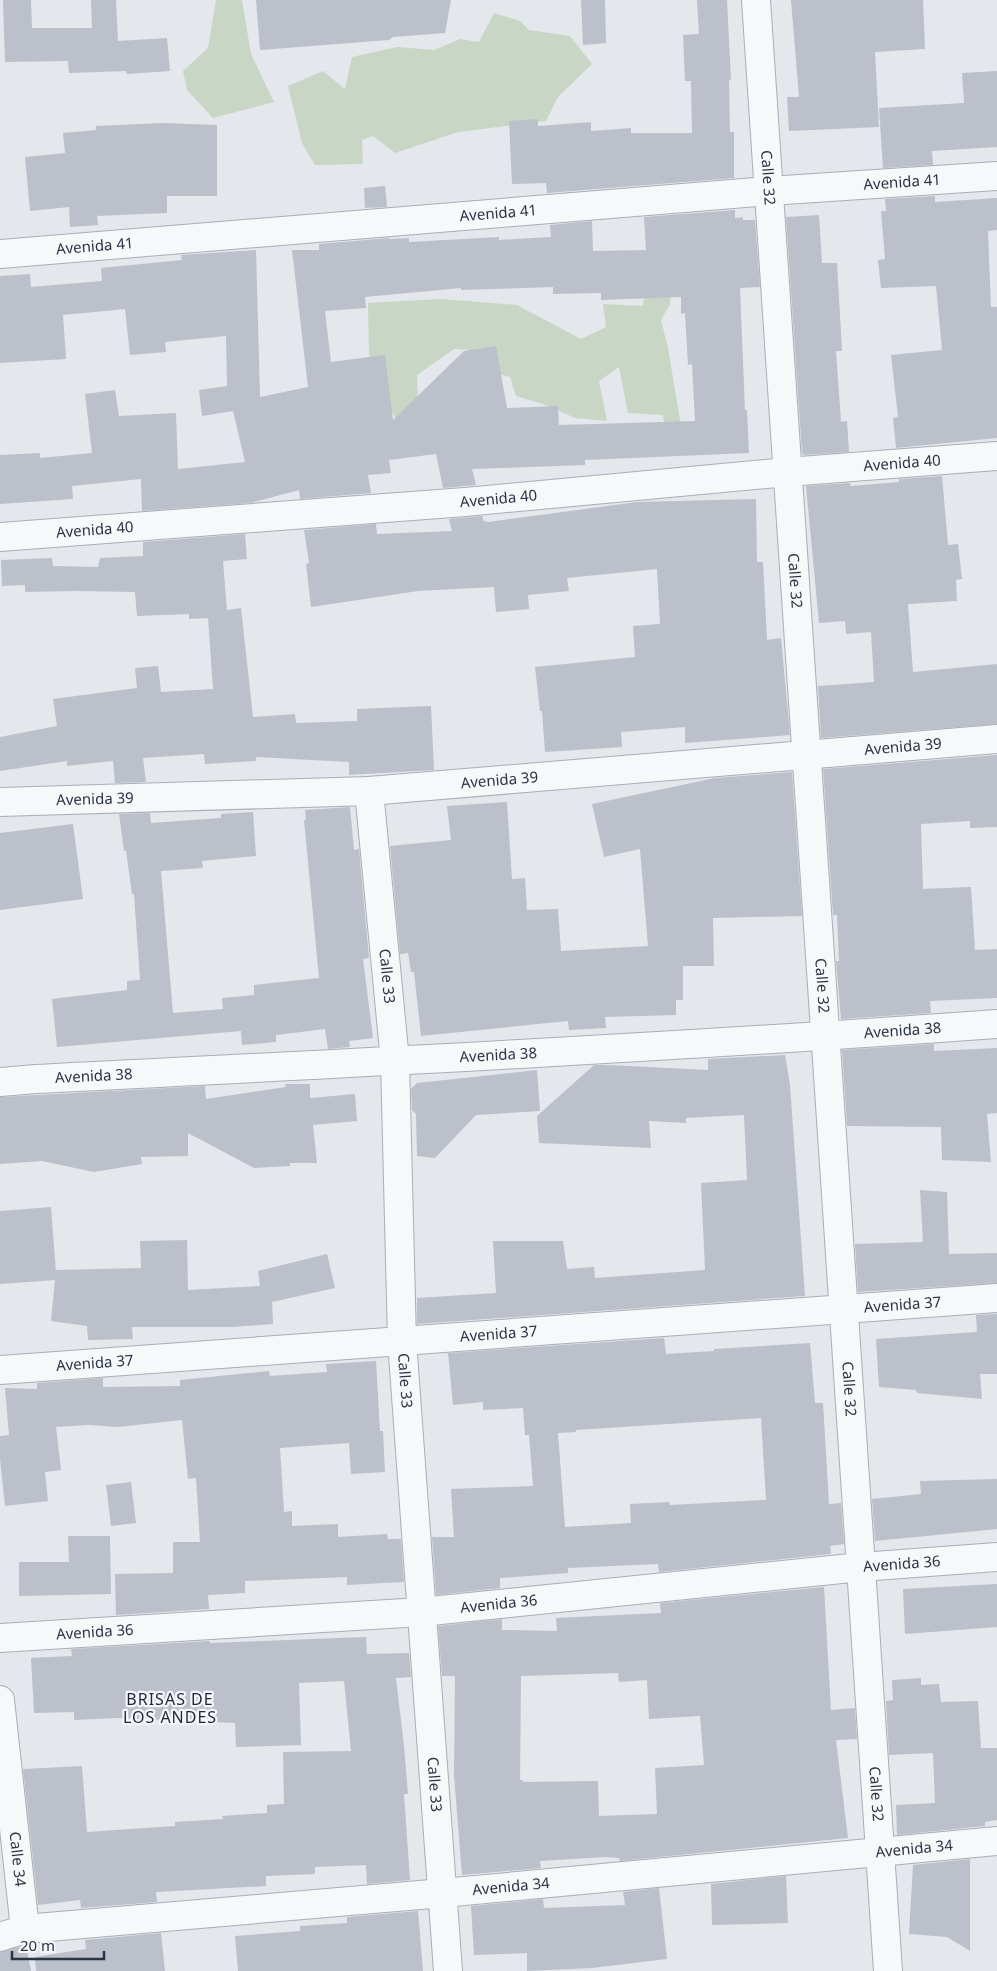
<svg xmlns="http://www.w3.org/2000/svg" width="997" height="1971" font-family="'Noto Sans',sans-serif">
<rect width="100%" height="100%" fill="#e4e7ec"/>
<g fill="#c9d6c5">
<path d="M 216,0 L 242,0 L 251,54 L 274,102 L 213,118 L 187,90 L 183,71 L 208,48 Z"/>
<path d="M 494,13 L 520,21 L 529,30 L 570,36 L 592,64 L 558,97 L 546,121 L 458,132 L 395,153 L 373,136 L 362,140 L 363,164 L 315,165 L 302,143 L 288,86 L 323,71 L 345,89 L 352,57 L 397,47 L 434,50 L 460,39 L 479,42 Z"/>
<path d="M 672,274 L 670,304 L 661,320 L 668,348 L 682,432 L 665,431 L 663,415 L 628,413 L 619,367 L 599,381 L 607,421 L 575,418 L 546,405 L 516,396 L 510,377 L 496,373 L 488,351 L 454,349 L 417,375 L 418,407 L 401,425 L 380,396 L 369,354 L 368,303 L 442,299 L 517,305 L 581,339 L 606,327 L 603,304 L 643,306 L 647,277 Z"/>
</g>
<g fill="#bbc0ca" fill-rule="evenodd">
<path d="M 3,0 L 31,0 L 32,28 L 92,28 L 91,0 L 116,0 L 118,41 L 167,38 L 170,71 L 127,74 L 126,71 L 69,73 L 68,61 L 5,62 Z"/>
<path d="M 256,0 L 451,0 L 445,33 L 393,37 L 389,40 L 260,50 Z"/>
<path d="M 581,0 L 605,0 L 606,43 L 583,45 Z"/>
<path d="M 697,0 L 727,0 L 731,80 L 729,80 L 730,132 L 734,132 L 734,178 L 547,193 L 546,183 L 512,184 L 509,121 L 538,119 L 538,126 L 591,122 L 591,131 L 631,128 L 631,133 L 692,133 L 691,81 L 685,81 L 683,35 L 699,34 Z"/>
<path d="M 791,0 L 923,0 L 925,49 L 875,52 L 879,127 L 789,131 L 787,97 L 799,97 Z"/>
<path d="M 997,71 L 997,147 L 932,151 L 933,165 L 883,168 L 879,108 L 964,103 L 962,73 Z"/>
<path d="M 163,123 L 217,125 L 217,196 L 167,196 L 167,213 L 97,216 L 98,225 L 70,227 L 69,207 L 30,211 L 25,157 L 65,153 L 63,133 L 96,130 L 96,126 Z"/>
<path d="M 385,186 L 387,207 L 365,208 L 364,188 Z"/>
<path d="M 935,196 L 935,202 L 997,198 L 997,230 L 988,231 L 991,307 L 997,307 L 997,438 L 896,448 L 893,418 L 898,417 L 891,355 L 942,350 L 936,286 L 881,288 L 878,260 L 885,259 L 881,211 L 886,211 L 885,199 Z"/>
<path d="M 735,210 L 735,218 L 743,217 L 743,220 L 755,220 L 760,287 L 740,288 L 745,410 L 747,410 L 749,453 L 585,460 L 585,465 L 472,469 L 476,485 L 443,488 L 436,454 L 389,460 L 391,473 L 368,475 L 371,493 L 300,499 L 299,490 L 250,503 L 142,511 L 141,479 L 72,486 L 73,499 L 0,504 L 0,455 L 40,453 L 40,458 L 92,453 L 85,394 L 115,390 L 119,416 L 176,413 L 178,469 L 245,462 L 233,411 L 202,416 L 199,390 L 227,386 L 226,336 L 165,342 L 166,352 L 130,355 L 125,309 L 63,315 L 66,359 L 0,363 L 0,276 L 30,274 L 31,287 L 102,281 L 101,268 L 182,260 L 181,255 L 256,250 L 260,397 L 308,387 L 292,250 L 319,250 L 319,244 L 389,238 L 390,239 L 409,238 L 409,242 L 499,237 L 499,240 L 551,237 L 550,225 L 592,221 L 593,251 L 646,250 L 644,217 ZM 553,287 L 553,294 L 601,293 L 601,300 L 681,297 L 681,314 L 685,313 L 688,365 L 692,364 L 695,421 L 559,425 L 558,406 L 507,408 L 496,346 L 464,351 L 393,420 L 385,355 L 331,362 L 325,311 L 366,308 L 365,297 L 461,288 L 461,290 Z"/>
<path d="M 819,215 L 822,263 L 837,263 L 842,351 L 836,351 L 841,422 L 847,421 L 849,452 L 804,455 L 802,453 L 786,217 Z"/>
<path d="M 942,476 L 948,545 L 958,544 L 962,579 L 956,580 L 957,601 L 908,604 L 913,672 L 997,664 L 997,724 L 821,738 L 818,686 L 874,682 L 871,632 L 846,634 L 845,621 L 819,623 L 806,486 L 850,483 L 851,486 L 899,482 L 899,479 Z"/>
<path d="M 756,499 L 757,562 L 763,562 L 767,640 L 781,638 L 790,735 L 685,743 L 685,727 L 621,732 L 622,747 L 545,752 L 542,711 L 540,711 L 535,667 L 635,657 L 633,626 L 660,624 L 657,569 L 567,578 L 569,591 L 528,595 L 529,609 L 496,612 L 494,587 L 418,591 L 311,607 L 306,564 L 309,563 L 304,530 L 376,524 L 377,534 L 452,531 L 449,519 L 482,516 L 484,521 L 488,522 L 637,502 Z"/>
<path d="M 245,534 L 247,559 L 223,561 L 227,610 L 241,608 L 253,717 L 295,714 L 296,723 L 357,721 L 357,709 L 431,706 L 434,770 L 349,775 L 349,762 L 256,757 L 256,761 L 205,764 L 204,754 L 143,758 L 146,782 L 115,783 L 113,761 L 67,766 L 67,761 L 0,771 L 0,737 L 57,726 L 53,699 L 137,688 L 135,668 L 158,666 L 161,692 L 213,689 L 208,618 L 189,619 L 189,614 L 137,616 L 135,592 L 76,591 L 25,592 L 25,585 L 2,586 L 1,560 L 52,558 L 53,566 L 98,567 L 100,558 L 143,556 L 143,542 Z"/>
<path d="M 997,755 L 997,827 L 970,828 L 970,821 L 921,824 L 923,889 L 971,887 L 975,950 L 997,949 L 997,998 L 930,1001 L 931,1013 L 841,1019 L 836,961 L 839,961 L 837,915 L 833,915 L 823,769 Z"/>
<path d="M 792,772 L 802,916 L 713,918 L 714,966 L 683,966 L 683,1000 L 676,1000 L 676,1015 L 605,1017 L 606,1028 L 569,1030 L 568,1021 L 421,1036 L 414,972 L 411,972 L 408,953 L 400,954 L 390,846 L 451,840 L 447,806 L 507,802 L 512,879 L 525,878 L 527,910 L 558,909 L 561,951 L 648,946 L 640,849 L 604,857 L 592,804 L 715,778 Z"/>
<path d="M 350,807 L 354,850 L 359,849 L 369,958 L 363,959 L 373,1038 L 349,1041 L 350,1047 L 328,1049 L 325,1029 L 276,1035 L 276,1042 L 242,1045 L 241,1031 L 57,1047 L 52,999 L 127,990 L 127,981 L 140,980 L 134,894 L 132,894 L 126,851 L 124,851 L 119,814 L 150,813 L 151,823 L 221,818 L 221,814 L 253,812 L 256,856 L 202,861 L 203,868 L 161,871 L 173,1013 L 223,1009 L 222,998 L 254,995 L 254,985 L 319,978 L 304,820 L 306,820 L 305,810 Z"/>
<path d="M 73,824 L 83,899 L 0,910 L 0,833 Z"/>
<path d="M 934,1044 L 934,1051 L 997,1048 L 997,1113 L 987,1114 L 991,1162 L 942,1160 L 941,1127 L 847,1126 L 842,1050 Z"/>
<path d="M 785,1055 L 790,1085 L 805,1296 L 417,1324 L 417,1298 L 496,1293 L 493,1241 L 563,1241 L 567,1269 L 594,1267 L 595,1278 L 705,1270 L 701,1183 L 747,1180 L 744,1115 L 686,1118 L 686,1123 L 649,1121 L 651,1148 L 539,1143 L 537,1116 L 594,1065 L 609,1065 L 708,1070 L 708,1059 Z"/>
<path d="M 537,1070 L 540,1111 L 476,1115 L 435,1158 L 417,1156 L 416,1114 L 412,1110 L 411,1089 L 417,1083 Z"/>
<path d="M 285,1084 L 310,1084 L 310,1098 L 355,1094 L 357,1121 L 313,1125 L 317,1163 L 290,1163 L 290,1166 L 254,1168 L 188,1133 L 188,1156 L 141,1157 L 142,1164 L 94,1172 L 42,1161 L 0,1164 L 0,1097 L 205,1086 L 206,1099 L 286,1087 Z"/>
<path d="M 920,1190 L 947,1192 L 949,1254 L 997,1253 L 997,1283 L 858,1292 L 855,1244 L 923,1242 Z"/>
<path d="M 51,1207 L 56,1273 L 56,1270 L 141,1268 L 140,1241 L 187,1240 L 188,1290 L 260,1286 L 258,1271 L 327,1254 L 335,1288 L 272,1302 L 273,1324 L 232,1327 L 132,1327 L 133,1339 L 88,1340 L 87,1326 L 51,1321 L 55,1280 L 0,1284 L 0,1211 Z"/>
<path d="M 997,1314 L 997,1374 L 980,1374 L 982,1399 L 917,1393 L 916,1390 L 879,1387 L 876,1339 L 977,1332 L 976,1315 Z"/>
<path d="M 664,1338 L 666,1354 L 714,1351 L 714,1349 L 810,1343 L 815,1403 L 823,1403 L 829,1504 L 841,1503 L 844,1544 L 830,1546 L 831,1554 L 659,1572 L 658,1564 L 568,1568 L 568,1573 L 500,1578 L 500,1588 L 436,1595 L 432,1537 L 454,1537 L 451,1489 L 533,1486 L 529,1435 L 525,1435 L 523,1408 L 483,1410 L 483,1402 L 453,1405 L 448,1353 ZM 761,1418 L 766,1500 L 670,1505 L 669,1502 L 630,1504 L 631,1523 L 565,1527 L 558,1433 L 576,1432 L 576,1430 Z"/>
<path d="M 376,1361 L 380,1431 L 383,1431 L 385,1472 L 351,1474 L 349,1443 L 280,1448 L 284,1512 L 292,1511 L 292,1526 L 338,1524 L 338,1537 L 387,1534 L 388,1539 L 401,1539 L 404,1582 L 347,1585 L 347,1577 L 245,1581 L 245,1593 L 208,1595 L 209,1609 L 116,1615 L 115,1574 L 173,1573 L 173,1542 L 200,1542 L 196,1478 L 188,1479 L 182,1420 L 118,1427 L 89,1425 L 56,1427 L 61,1470 L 45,1472 L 48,1501 L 5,1506 L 0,1459 L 0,1436 L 9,1435 L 5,1388 L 37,1389 L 37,1383 L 103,1378 L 103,1387 L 180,1386 L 180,1380 L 269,1371 L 270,1376 L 327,1372 L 326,1364 Z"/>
<path d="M 997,1479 L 997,1529 L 875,1541 L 872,1499 L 921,1494 L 920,1481 Z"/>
<path d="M 131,1482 L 136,1523 L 111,1526 L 106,1485 Z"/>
<path d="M 68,1536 L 110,1536 L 111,1594 L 19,1596 L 19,1562 L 69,1562 Z"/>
<path d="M 997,1584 L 997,1627 L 905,1634 L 903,1589 Z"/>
<path d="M 824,1587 L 831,1710 L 855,1708 L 857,1739 L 836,1740 L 848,1838 L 620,1861 L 619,1858 L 605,1857 L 540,1861 L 541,1868 L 462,1875 L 454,1775 L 455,1676 L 442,1676 L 438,1626 L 502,1619 L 502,1630 L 557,1631 L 556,1618 L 661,1613 L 660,1603 ZM 618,1673 L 619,1682 L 647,1680 L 649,1719 L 700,1716 L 704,1765 L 655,1768 L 657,1814 L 599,1816 L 598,1781 L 523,1782 L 523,1780 L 520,1780 L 521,1676 Z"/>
<path d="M 366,1637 L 367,1654 L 409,1653 L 411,1677 L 396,1678 L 404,1746 L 408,1794 L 404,1794 L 410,1880 L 367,1884 L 366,1865 L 315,1867 L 315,1874 L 266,1876 L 266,1886 L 156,1892 L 157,1902 L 81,1908 L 80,1900 L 38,1905 L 23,1769 L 82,1766 L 87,1832 L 175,1826 L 175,1822 L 223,1819 L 222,1816 L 267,1813 L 267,1805 L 284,1804 L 283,1752 L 351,1751 L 344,1681 L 299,1683 L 301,1745 L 236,1747 L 235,1723 L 119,1718 L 74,1720 L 74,1712 L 34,1713 L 31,1658 L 72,1656 L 71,1649 L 210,1641 L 210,1643 Z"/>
<path d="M 921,1678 L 921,1685 L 939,1684 L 941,1702 L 978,1701 L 981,1748 L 997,1748 L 997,1820 L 985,1822 L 985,1826 L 897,1835 L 896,1805 L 935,1803 L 933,1753 L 889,1755 L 886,1701 L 893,1700 L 892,1680 Z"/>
<path d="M 970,1859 L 970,1951 L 947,1937 L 909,1934 L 913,1865 Z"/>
<path d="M 786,1876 L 788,1923 L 712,1925 L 711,1884 Z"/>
<path d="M 659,1888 L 667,1959 L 592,1968 L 527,1971 L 527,1953 L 474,1955 L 471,1906 L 543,1899 L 544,1908 L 625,1905 L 623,1892 Z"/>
<path d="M 418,1911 L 423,1971 L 238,1971 L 235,1936 L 300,1931 L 300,1926 L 347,1923 L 347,1917 Z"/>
<path d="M 161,1933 L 165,1971 L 36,1971 L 35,1957 L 86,1949 L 85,1940 Z"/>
<path d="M 26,1945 L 31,1971 L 0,1971 L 0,1952 Z"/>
</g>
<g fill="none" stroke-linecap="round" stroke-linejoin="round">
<defs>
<g id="minor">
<path id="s1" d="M 756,0 L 888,1971"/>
<path id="s2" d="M 0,254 L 769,191 L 997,176"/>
<path id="s3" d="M 0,537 L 465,502 L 787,472 L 997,456"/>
<path id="s4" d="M 369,791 L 395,1061 L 402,1341 L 448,1971"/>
<path id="s5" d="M 0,802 L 369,791 L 997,739"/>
<path id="s6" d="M 0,1082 L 36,1079 C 356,1063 677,1047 997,1024"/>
<path id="s7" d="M 0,1370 L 997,1298"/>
<path id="s8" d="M 0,1638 L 421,1612 L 861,1567 L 997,1557"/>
<path id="s9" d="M 0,1700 L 25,1929"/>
<path id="s10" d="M 0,1937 L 25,1929 L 443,1893 L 997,1841"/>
</g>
</defs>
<use href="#minor" stroke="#a9aeb7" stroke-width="30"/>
<use href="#minor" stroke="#f7f8fa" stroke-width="28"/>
</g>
<g text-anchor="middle" stroke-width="4.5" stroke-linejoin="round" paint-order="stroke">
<g font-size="15" fill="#2b3445" stroke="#f4f6f9">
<text dy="5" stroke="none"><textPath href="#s1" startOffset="178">Calle 32</textPath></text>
<text dy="5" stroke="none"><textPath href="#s2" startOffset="905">Avenida 41</textPath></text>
<text dy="5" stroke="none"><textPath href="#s2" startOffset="500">Avenida 41</textPath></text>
<text dy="5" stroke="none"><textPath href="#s2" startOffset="95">Avenida 41</textPath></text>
<text dy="5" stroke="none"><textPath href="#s3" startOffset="905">Avenida 40</textPath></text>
<text dy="5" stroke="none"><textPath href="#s3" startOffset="500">Avenida 40</textPath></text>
<text dy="5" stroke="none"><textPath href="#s3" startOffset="95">Avenida 40</textPath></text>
<text dy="5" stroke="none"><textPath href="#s1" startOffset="582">Calle 32</textPath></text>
<text dy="5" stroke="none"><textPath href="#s5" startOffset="905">Avenida 39</textPath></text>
<text dy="5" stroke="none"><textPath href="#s5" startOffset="500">Avenida 39</textPath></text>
<text dy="5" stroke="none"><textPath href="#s5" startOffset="95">Avenida 39</textPath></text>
<text dy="5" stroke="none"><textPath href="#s4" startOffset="186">Calle 33</textPath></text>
<text dy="5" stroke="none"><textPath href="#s1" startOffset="988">Calle 32</textPath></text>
<text dy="5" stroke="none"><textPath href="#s6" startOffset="904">Avenida 38</textPath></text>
<text dy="5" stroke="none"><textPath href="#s6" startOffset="499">Avenida 38</textPath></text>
<text dy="5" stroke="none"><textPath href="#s6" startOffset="94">Avenida 38</textPath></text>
<text dy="5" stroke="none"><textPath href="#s7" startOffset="905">Avenida 37</textPath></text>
<text dy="5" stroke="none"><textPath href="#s7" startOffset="500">Avenida 37</textPath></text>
<text dy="5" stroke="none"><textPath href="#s7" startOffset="95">Avenida 37</textPath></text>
<text dy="5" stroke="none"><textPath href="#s4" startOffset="591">Calle 33</textPath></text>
<text dy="5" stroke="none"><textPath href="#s1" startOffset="1392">Calle 32</textPath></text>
<text dy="5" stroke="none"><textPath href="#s8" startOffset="905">Avenida 36</textPath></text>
<text dy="5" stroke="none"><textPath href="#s8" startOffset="500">Avenida 36</textPath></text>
<text dy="5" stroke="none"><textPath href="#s8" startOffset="95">Avenida 36</textPath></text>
<text dy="5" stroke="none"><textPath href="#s4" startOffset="996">Calle 33</textPath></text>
<text dy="5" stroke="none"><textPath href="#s1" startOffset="1798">Calle 32</textPath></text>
<text dy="5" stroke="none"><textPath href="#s10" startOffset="919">Avenida 34</textPath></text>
<text dy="5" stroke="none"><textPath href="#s9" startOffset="160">Calle 34</textPath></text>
<text dy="5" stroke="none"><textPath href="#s10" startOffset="514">Avenida 34</textPath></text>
</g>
<g font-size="16" letter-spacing="1" fill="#1d2536" stroke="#f4f6f9">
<text x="170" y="1705">BRISAS DE<tspan x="170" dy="18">LOS ANDES</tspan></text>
</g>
</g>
<path d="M12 1951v8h92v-8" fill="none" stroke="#2b3445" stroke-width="2.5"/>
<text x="20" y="1951" font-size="15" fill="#2b3445" stroke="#f4f6f9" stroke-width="4" paint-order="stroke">20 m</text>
</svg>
